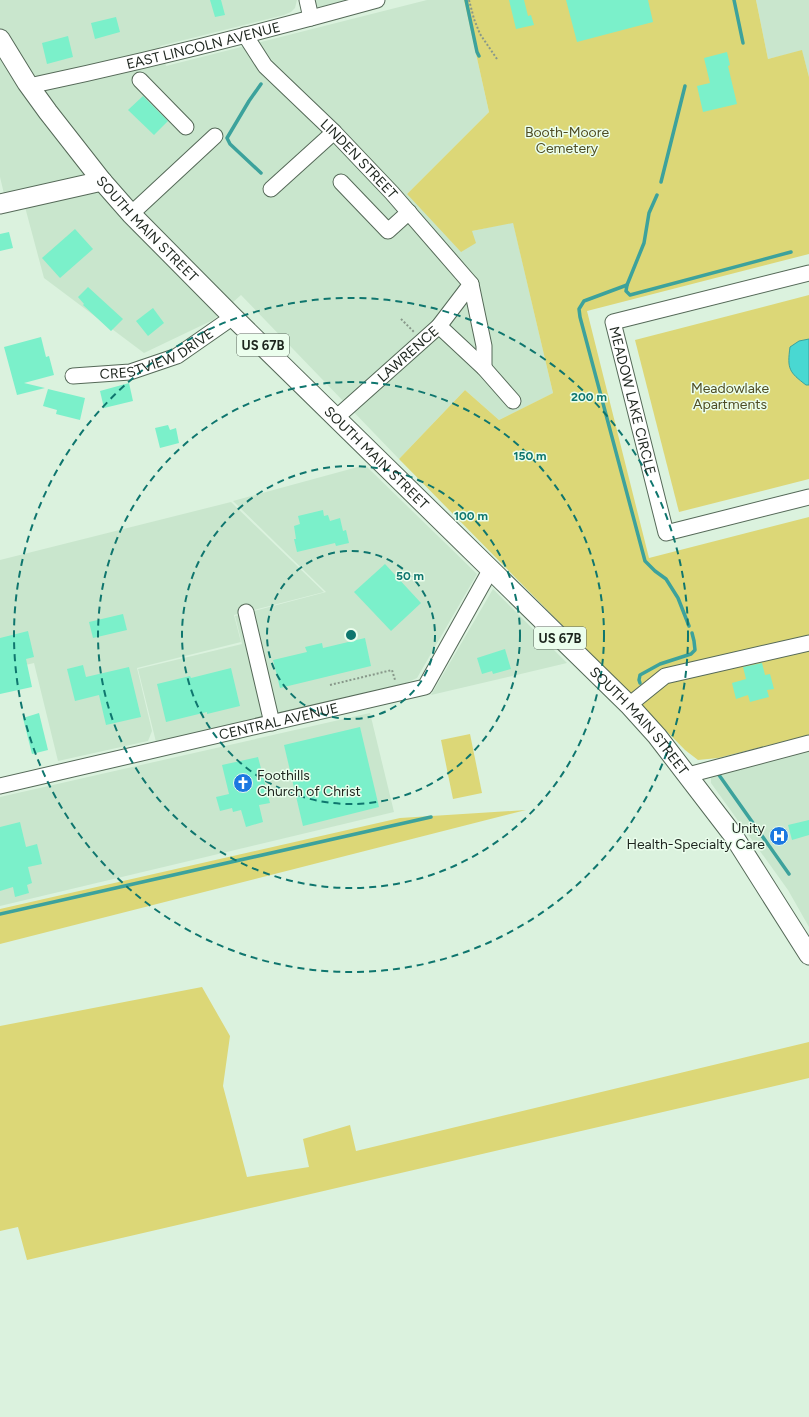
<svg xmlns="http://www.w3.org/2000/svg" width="809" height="1417" font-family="Figtree,sans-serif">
<rect width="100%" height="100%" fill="#dbf2de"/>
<g fill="#c9e6cd">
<path d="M 0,0 L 297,0 L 295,8 L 291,12 L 284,15 L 160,46 L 166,66 L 427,0 L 464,0 L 489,112 L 407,194 L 472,231 L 513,222 L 553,393 L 499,420 L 465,390 L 399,459 L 241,295 L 213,320 L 144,353 L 44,278 L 25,207 L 5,198 L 0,177 Z"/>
<path d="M 314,0 L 346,0 L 316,8 Z"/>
<path d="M 756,0 L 809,0 L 809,77 L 802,51 L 768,59 Z"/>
<path d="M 365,465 L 477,574 L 417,678 L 400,686 L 156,742 L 138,669 L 242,644 L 235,616 L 326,592 L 233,501 Z"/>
<path d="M 231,502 L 324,592 L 234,615 L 241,642 L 137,668 L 152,731 L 148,741 L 58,761 L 34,663 L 0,671 L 0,560 Z"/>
<path d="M 493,589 L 567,663 L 431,695 Z"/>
<path d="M 370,713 L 394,812 L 0,906 L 0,797 Z"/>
<path d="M 809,748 L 809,927 L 788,890 L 711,783 L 711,778 L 714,773 Z"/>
</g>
<g fill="#dcd777">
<path d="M 464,0 L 756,0 L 768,59 L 802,50 L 809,77 L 809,254 L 587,311 L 649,558 L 809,517 L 809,735 L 718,758 L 698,760 L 685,750 L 399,459 L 465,390 L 499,420 L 553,393 L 513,223 L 472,231 L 476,243 L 461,252 L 407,194 L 489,112 Z"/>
<path d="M 809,295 L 809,479 L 679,512 L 635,340 Z"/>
<path d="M 470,734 L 482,793 L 453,799 L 441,740 Z"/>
<path d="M 526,810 L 0,944 L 0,909 L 400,818 Z"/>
<path d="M 202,987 L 230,1036 L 223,1086 L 247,1177 L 309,1167 L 303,1139 L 350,1125 L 356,1151 L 809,1042 L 809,1078 L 27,1260 L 18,1227 L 0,1231 L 0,1026 Z"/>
</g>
<path fill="#49d8d2" stroke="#3ca29c" d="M 809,339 L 809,385 L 806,385 C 789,372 787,369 790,347 L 799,341 Z"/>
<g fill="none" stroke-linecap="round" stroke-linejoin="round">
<g stroke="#3ca29c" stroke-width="3.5">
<path d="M 466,0 L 477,52 L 479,56"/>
<path d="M 734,0 L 743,43"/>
<path d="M 261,173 L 230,144 L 227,138 L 249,101 L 261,84"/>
<path d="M 661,182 L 685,86"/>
<path d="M 657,195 L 649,213 L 644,243 L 627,285 L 626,291 L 630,295 L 791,252"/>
<path d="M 627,285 L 584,301 L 579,309 L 580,317 L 645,561 L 655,571 L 666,579 L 678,598 L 689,626"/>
<path d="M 640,683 L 639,680 L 640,675 L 660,664 L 691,654 L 695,650 L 694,641 L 692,633"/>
<path d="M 719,775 L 789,874"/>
<path d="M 0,914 L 431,817"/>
</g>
</g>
<g fill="#7bf0ca">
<path d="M 210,0 L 221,0 L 225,15 L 215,17 Z"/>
<path d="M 509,0 L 524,0 L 528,16 L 531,15 L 534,25 L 516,29 Z"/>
<path d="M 566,0 L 648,0 L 653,22 L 577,42 Z"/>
<path d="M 116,17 L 120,32 L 95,39 L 91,23 Z"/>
<path d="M 68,36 L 73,57 L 47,64 L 42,43 Z"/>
<path d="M 727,52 L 730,65 L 728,66 L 737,104 L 703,112 L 697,86 L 710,83 L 704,58 Z"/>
<path d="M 143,96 L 168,121 L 154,135 L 128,110 Z"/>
<path d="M 75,229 L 93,249 L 60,278 L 42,258 Z"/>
<path d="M 9,232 L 13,248 L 0,251 L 0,234 Z"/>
<path d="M 88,287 L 123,319 L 111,331 L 83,305 L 84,304 L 78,297 Z"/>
<path d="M 153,308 L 164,323 L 148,336 L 136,321 Z"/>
<path d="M 41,337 L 46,357 L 49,356 L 54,375 L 24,383 L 45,388 L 17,395 L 4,347 Z"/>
<path d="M 129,383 L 133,401 L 104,408 L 100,391 Z"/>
<path d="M 48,389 L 85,398 L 80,420 L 56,414 L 57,410 L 43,406 Z"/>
<path d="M 168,425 L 170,430 L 176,428 L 179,443 L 160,448 L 155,428 Z"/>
<path d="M 323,510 L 324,516 L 328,515 L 330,521 L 340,518 L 343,531 L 346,530 L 349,543 L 336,546 L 335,543 L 297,552 L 294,539 L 296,539 L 294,526 L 300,524 L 298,516 Z"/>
<path d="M 385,564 L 421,603 L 391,631 L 354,592 Z"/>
<path d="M 123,614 L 127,630 L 93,638 L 89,622 Z"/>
<path d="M 28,631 L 34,657 L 26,659 L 32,687 L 0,694 L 0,638 Z"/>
<path d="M 365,638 L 371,666 L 280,688 L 273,660 L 307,652 L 305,647 L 322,643 L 323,648 Z"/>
<path d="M 505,649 L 511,669 L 493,674 L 492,671 L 482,674 L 477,658 Z"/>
<path d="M 762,663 L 765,675 L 770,674 L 774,689 L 767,690 L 769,697 L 750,702 L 748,695 L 736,699 L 732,683 L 746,679 L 743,667 Z"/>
<path d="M 83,665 L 86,677 L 129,667 L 141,717 L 106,725 L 99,695 L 75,701 L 67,669 Z"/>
<path d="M 231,668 L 240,706 L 207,714 L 207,712 L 166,722 L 157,684 L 190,676 L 191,678 Z"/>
<path d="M 39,713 L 48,750 L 32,754 L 23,718 Z"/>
<path d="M 360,727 L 379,807 L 303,826 L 284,745 Z"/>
<path d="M 258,757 L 270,803 L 259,805 L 263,822 L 246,827 L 241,810 L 233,812 L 232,808 L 220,811 L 216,797 L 229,794 L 222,765 Z"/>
<path d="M 809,820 L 809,835 L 792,840 L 788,825 Z"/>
<path d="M 20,822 L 26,847 L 37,844 L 42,864 L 28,867 L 32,883 L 27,885 L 29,893 L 15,897 L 13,887 L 0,891 L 0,827 Z"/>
</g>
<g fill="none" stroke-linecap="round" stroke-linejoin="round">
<defs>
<g id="minor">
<path d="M 307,0 L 311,18"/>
<path id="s1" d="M 245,35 L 265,66 L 334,132 L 392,193 L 471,284 L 484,346 L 484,368"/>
<path d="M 140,80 L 186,127"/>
<path id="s2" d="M 29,86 C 146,61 262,32 377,0"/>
<path d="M 341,182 L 388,231 L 409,212"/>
<path d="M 271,189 L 334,132"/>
<path d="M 131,214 L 215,136"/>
<path id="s3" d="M 809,273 L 613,322 L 666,533 L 809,497"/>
<path d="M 439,326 L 484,368 L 513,401"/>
<path id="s4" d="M 73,376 L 130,372 L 177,356 L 233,317"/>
<path id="s5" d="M 337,417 L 439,326 L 471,284"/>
<path d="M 246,612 L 272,723"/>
<path d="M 629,705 L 665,676 L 809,643"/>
<path d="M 688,775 L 809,743"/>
<path id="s6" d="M 0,786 L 425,687 L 491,569"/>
</g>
<g id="major">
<path id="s7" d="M 0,39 L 27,83 L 48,112 L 102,181 L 131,214 L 233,317 L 629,705 L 657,736 L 733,835 L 809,955"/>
<path d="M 0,204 L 102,181"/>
</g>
</defs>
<use href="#minor" stroke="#556958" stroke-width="17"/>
<use href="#major" stroke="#556958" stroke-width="21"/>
<g stroke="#88988a" stroke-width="2" stroke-dasharray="2 2" stroke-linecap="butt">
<path d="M 469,0 L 474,19 L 480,34 L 497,59"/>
<path d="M 401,319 L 414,332"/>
<path d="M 330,685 L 392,670 L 395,680"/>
</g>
<use href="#minor" stroke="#fff" stroke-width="15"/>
<use href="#major" stroke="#fff" stroke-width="19"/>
</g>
<g fill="none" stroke="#0f766e" stroke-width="2" stroke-dasharray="7 5">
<circle cx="351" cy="635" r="84"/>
<circle cx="351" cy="635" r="169"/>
<circle cx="351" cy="635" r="253"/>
<circle cx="351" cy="635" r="337"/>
</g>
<defs>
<symbol id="church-disc" viewBox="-11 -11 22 22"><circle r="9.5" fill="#1c78e1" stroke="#ebfeed"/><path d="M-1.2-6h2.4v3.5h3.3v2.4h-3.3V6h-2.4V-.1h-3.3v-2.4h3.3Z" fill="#fff"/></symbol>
<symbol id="hospital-disc" viewBox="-11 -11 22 22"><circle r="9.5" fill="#1c78e1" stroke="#ebfeed"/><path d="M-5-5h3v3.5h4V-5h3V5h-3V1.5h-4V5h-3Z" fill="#fff"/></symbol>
</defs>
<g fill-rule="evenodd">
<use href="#church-disc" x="232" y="772" width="22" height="22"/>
<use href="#hospital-disc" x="768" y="825" width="22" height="22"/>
</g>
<g text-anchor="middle" stroke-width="3" stroke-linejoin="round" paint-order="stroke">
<g fill="#ebfeed" stroke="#5b665c" stroke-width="1">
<rect x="237" y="334" width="52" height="22" rx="3"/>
<rect x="534" y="627" width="52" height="22" rx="3"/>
</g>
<g font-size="13" font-weight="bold" fill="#1d251e">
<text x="263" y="350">US 67B</text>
<text x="560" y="643">US 67B</text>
</g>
<g font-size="14" fill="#1d251e" stroke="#ebfeed">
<text dy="5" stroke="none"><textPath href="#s2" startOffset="179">EAST LINCOLN AVENUE</textPath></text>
<text dy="5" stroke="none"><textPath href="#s1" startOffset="169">LINDEN STREET</textPath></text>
<text dy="5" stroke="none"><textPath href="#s7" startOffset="241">SOUTH MAIN STREET</textPath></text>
<text dy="5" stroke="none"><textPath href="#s4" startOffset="88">CRESTVIEW DRIVE</textPath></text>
<text dy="5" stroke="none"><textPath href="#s5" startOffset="95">LAWRENCE</textPath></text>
<text dy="5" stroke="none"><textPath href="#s3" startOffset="283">MEADOW LAKE CIRCLE</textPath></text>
<text dy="5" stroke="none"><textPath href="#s7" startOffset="565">SOUTH MAIN STREET</textPath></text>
<text dy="5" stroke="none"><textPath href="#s6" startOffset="286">CENTRAL AVENUE</textPath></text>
<text dy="5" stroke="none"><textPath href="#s7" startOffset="937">SOUTH MAIN STREET</textPath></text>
</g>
<g font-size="14" fill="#4f4d24" stroke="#ebfeed">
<text x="567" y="137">Booth-Moore<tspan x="567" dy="16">Cemetery</tspan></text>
<text x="730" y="393">Meadowlake<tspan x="730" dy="16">Apartments</tspan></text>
</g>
<g font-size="14" fill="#1d251e" stroke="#ebfeed" text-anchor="start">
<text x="257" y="780">Foothills<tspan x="257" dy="16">Church of Christ</tspan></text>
<text x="765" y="833" text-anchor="end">Unity<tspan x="765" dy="16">Health-Specialty Care</tspan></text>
</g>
</g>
<circle cx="351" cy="635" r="6" fill="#0f766e" stroke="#ebfeed" stroke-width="2"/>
<g font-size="12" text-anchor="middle" font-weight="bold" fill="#0f766e" stroke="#ebfeed" stroke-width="3" stroke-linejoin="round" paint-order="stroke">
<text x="589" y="401">200 m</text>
<text x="530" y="460">150 m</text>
<text x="471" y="520">100 m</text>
<text x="410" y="580">50 m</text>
</g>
</svg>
